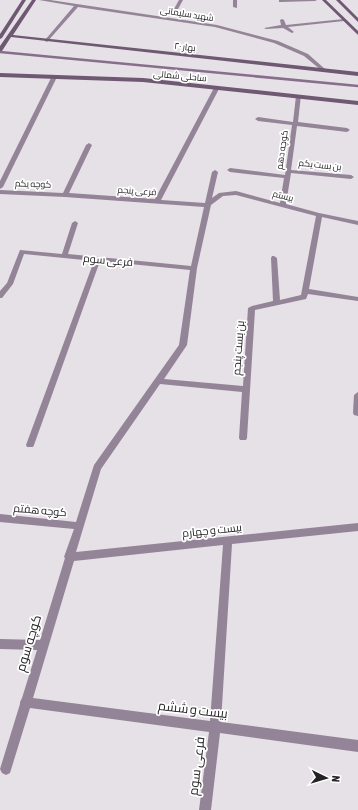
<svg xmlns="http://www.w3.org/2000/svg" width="358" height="810" font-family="'Asap Condensed',Cairo,sans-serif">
<rect width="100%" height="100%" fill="#e6e0e7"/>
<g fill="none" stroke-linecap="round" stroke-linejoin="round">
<path stroke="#876e8b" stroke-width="2.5" d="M 0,52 L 358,86"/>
<g fill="#948497" fill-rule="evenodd">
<path d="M 39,0 L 50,0 L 217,25 L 278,41 L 308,54 L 325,69 L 321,70 L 304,56 L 274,43 L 215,27 L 78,7 L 47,42 L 45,41 L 45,40 L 74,6 Z"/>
<path d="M 179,0 L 183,0 L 178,9 L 174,9 Z"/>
<path d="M 233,0 L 237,0 L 237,8 L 233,7 Z"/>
<path d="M 279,0 L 317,0 L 315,1 L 281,2 L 279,2 Z"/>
<path d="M 282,19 L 284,20 L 286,25 L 344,19 L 346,20 L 344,21 L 288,27 L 294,32 L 292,33 L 283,28 L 266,29 L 264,28 L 281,25 L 280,20 Z"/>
<path d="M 52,76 L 57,77 L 3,187 L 0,189 L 0,181 Z"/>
<path d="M 215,86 L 220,87 L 161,200 L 205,203 L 212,172 L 215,170 L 218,172 L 212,198 L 219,193 L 236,191 L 280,203 L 284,178 L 230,172 L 227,170 L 230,168 L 285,175 L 292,125 L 258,121 L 255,119 L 258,117 L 293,122 L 296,96 L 301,95 L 298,122 L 347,128 L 350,130 L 347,132 L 297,126 L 291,170 L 351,175 L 354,177 L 351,179 L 291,173 L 286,204 L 319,213 L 358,221 L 358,225 L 322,217 L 309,289 L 358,297 L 358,301 L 308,294 L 306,299 L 255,310 L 247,438 L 246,440 L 240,440 L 239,438 L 242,392 L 160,384 L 101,469 L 76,552 L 358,523 L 358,531 L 232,544 L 221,722 L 358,740 L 358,752 L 220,733 L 211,810 L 199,810 L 209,732 L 30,708 L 10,773 L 6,775 L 2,773 L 0,769 L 20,704 L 20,702 L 22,698 L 37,650 L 0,649 L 0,639 L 40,640 L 65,558 L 64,557 L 74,529 L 0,522 L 0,514 L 76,522 L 94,465 L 179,345 L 190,270 L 100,261 L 34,445 L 33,447 L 27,447 L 26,445 L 94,261 L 24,254 L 13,284 L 2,298 L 0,298 L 0,291 L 7,283 L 20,250 L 62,254 L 72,223 L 75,221 L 78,223 L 68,254 L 191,266 L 204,207 L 65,197 L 0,194 L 0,190 L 63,193 L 86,145 L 89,143 L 92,145 L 69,193 L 155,199 ZM 236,195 L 316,216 L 301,295 L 280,300 L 277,258 L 274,256 L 272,256 L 271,258 L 273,301 L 252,306 L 248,308 L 243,386 L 164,379 L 187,345 L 197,268 L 211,205 L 223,196 ZM 223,545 L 210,721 L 33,698 L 74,561 Z"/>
<path d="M 358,392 L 358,416 L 354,415 L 353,413 L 354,395 Z"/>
</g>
<g fill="#6e5872" fill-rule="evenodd">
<path d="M 22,0 L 26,0 L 2,38 L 0,39 L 0,34 Z"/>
<path d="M 32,0 L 36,0 L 13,35 L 358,72 L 358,76 L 11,37 L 2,51 L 0,51 L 0,46 Z"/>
<path d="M 322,0 L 326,0 L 358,31 L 358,35 Z"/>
<path d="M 336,0 L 340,0 L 358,18 L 358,22 Z"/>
<path d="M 0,73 L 143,78 L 358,101 L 358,105 L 143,82 L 0,77 Z"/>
</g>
</g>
<g text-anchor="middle" stroke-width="3.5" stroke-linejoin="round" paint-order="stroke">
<g font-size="9" fill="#242225" stroke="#fff">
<text transform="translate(187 14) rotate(9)" y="3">شهید سلیمانی</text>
<text transform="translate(185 47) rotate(6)" y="3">بهار ۲۰</text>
<text transform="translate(180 76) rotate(5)" y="3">ساحلی شمالی</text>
<text transform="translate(282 150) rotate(-82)" y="3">کوچه دهم</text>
<text transform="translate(320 165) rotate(6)" y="3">بن بست یکم</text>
<text transform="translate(33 184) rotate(2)" y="3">کوچه یکم</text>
<text transform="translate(137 191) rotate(4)" y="3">فرعی پنجم</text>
<text transform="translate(283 196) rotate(15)" y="3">بیستم</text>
</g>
<g font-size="11" fill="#242225" stroke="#fff">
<text transform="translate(108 260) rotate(5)" y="4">فرعی سوم</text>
<text transform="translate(238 348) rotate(-86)" y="4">بن بست پنجم</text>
<text transform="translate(40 510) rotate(5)" y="4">کوچه هفتم</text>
<text transform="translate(212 530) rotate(-6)" y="4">بیست و چهارم</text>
</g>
<g font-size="13" fill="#242225" stroke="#fff">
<text transform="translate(28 643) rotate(-73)" y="5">کوچه سوم</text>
<text transform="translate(193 709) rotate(7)" y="5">بیست و ششم</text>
<text transform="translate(196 766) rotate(-83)" y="5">فرعی سوم</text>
</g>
</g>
<g transform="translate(326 778) rotate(95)" stroke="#ffffff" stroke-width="3" paint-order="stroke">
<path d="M0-3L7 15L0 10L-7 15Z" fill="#242225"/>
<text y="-6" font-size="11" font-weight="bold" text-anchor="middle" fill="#242225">N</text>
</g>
</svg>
